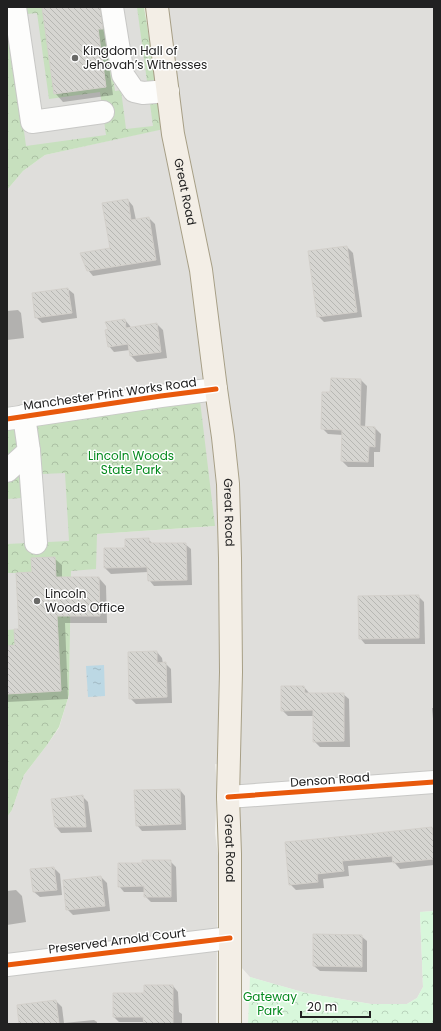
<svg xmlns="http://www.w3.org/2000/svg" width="441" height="1031" font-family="Poppins,sans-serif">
<defs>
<pattern id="forest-crowns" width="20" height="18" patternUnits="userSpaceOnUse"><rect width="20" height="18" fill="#c7e0be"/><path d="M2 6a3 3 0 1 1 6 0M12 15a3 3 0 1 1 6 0" fill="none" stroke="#abc0a3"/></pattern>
<pattern id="park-crowns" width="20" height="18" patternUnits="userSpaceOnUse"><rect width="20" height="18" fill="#d8f7db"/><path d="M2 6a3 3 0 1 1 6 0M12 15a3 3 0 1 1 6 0" fill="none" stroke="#b9d3bc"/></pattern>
<pattern id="water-ripples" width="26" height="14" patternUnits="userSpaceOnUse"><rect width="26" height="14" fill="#bcd8e4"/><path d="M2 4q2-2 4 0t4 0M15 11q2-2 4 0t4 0" fill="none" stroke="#a1b9c3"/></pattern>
<pattern id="building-back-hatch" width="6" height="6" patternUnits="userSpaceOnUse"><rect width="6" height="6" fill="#d6d5d1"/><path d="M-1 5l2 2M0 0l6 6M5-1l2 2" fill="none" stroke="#b7b7b3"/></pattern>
</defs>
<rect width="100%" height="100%" fill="#f0efea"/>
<path fill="#dfdedb" d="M 161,7 L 434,7 L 434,911 L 420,912 L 423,987 L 417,998 L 407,1004 L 371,1004 L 306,993 L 250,977 L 224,948 L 224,765 L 215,764 L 217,785 L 215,833 L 218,856 L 216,1024 L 7,1024 L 7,817 L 12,810 L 24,775 L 47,745 L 59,728 L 69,695 L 71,571 L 97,534 L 215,526 L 7,410 L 7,190 L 23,171 L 45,155 L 175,126 Z"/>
<g fill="url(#forest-crowns)">
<path d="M 7,7 L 144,7 L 164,129 L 45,155 L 23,171 L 7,190 Z"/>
<path d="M 198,384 L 215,526 L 97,534 L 96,569 L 71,571 L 69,695 L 59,727 L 47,745 L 24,775 L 12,810 L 7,817 L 7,410 Z"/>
</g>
<path fill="url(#park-crowns)" d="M 434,911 L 434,1024 L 248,1024 L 250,977 L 306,993 L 371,1004 L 407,1004 L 417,998 L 423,987 L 420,912 Z"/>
<g fill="#dededb">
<path d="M 7,7 L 26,7 L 27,14 L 37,13 L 49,99 L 100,92 L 106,135 L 26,146 Z"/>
<path d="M 103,7 L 137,7 L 153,126 L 126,129 L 121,90 L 115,91 Z"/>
<path d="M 65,473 L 69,541 L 7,544 L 7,499 L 21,498 L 20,475 Z"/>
<path d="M 7,573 L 16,573 L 19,629 L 7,630 Z"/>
</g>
<path fill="url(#water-ripples)" d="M 104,665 L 105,696 L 88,697 L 86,666 Z"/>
<g fill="#0003">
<path d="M 43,7 L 103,7 L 110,37 L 105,37 L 113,95 L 63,102 L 55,93 Z"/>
<path d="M 128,200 L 133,206 L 136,220 L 149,218 L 155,224 L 161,265 L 93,276 L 88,270 L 111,249 Z"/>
<path d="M 347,247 L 353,253 L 362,317 L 324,322 L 318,316 Z"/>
<path d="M 68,289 L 74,294 L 77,318 L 42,323 L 36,317 Z"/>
<path d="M 18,310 L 21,313 L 24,338 L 7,340 L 7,311 Z"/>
<path d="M 125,320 L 130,326 L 131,328 L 157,324 L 163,330 L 167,358 L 137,362 L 131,356 L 130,350 L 114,352 L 109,346 Z"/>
<path d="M 361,380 L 367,386 L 365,428 L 375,428 L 381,434 L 380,452 L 374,452 L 374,467 L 348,467 L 342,461 L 343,435 L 328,434 L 322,428 L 331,393 Z"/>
<path d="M 148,539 L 153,544 L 185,544 L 191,549 L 192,585 L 154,586 L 149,580 L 148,572 L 111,574 L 105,568 Z"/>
<path d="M 54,558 L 62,565 L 62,578 L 99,578 L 106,586 L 107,623 L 65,623 L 68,699 L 7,702 L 7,647 L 16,646 L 33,573 Z"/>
<path d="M 418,596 L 424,602 L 425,644 L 365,644 L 360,638 Z"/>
<path d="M 157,652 L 162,658 L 163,664 L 165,663 L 171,669 L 172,703 L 136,704 L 130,698 Z"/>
<path d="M 304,687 L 310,694 L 343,694 L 349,699 L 350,747 L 320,747 L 314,741 L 314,716 L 288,716 L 282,710 Z"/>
<path d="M 432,708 L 434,708 L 434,730 Z"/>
<path d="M 180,790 L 185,796 L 186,830 L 142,831 L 137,825 Z"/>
<path d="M 82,796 L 88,802 L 92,832 L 61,833 L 56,827 Z"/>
<path d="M 432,828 L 434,829 L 434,865 L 400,869 L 394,862 L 348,866 L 349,876 L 323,879 L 324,888 L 296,890 L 290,884 L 286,843 Z"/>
<path d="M 170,861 L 176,867 L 177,902 L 151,902 L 145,896 L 145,892 L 124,892 L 119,886 L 143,864 Z"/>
<path d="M 54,868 L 60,874 L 62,895 L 40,897 L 34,892 Z"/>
<path d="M 101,877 L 107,883 L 110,911 L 73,915 L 67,909 Z"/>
<path d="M 16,890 L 22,896 L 26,922 L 7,925 L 7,891 Z"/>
<path d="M 361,936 L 367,941 L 367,972 L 320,971 L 314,966 Z"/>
<path d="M 173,986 L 178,992 L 179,1012 L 182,1014 L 182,1024 L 145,1024 L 144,1022 L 119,1022 L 114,1017 L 145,994 Z"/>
<path d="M 56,1001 L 62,1007 L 64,1023 L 94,1020 L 97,1022 L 97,1024 L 20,1024 Z"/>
</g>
<g fill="url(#building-back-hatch)" stroke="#d3d0cb">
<path d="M 42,7 L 100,7 L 103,29 L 98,29 L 106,87 L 54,94 Z"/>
<path d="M 128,199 L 131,220 L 149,217 L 156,260 L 87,271 L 80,253 L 110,248 L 102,203 Z"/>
<path d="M 347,246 L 357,312 L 317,317 L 308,251 Z"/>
<path d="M 68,288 L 72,313 L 35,318 L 32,293 Z"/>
<path d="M 125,319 L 126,328 L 157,323 L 161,352 L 130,356 L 128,344 L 108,347 L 105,330 L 108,329 L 105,322 Z"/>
<path d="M 331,378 L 361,379 L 360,426 L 375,427 L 375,447 L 369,446 L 368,462 L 341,461 L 342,430 L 321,429 L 322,392 L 330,392 Z"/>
<path d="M 149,538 L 149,543 L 186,543 L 187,580 L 148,581 L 147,567 L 104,568 L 104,548 L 125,548 L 125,539 Z"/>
<path d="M 55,557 L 56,577 L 99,577 L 100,616 L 57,616 L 61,691 L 7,694 L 7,646 L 15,645 L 14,629 L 19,629 L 16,573 L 32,572 L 31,558 Z"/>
<path d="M 419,595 L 419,638 L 359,639 L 358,596 Z"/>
<path d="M 157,651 L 157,663 L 166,662 L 167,697 L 129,699 L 128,652 Z"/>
<path d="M 281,686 L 304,686 L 305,693 L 344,693 L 344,741 L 313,742 L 313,710 L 281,711 Z"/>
<path d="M 180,789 L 181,824 L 136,826 L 134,790 Z"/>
<path d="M 83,795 L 86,827 L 55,827 L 51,799 Z"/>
<path d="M 432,827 L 434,844 L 434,859 L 393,863 L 392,856 L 342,861 L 344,871 L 317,874 L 318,882 L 289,885 L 285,842 L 368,834 Z"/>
<path d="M 142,860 L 171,860 L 171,897 L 144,897 L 144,886 L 118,887 L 118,863 L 142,863 Z"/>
<path d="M 54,867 L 57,890 L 33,892 L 30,869 Z"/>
<path d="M 101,876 L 105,906 L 66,910 L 63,880 Z"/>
<path d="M 313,934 L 362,935 L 362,967 L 313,966 Z"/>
<path d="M 144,985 L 173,985 L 173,1024 L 144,1024 L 143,1017 L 113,1017 L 113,993 L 144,993 Z"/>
<path d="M 56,1000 L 59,1024 L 19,1024 L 17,1005 Z"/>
</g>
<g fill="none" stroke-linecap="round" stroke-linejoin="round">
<defs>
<g id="minor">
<path d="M 15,7 L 32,122 L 103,112"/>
<path d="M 112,7 L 123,75 L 134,91 L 143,93 L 168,91"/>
<path d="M 7,419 L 161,396 L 216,389"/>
<path d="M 29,451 L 36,543"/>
<path d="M 7,471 L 29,451 L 24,416"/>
<path d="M 228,797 L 434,782"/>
<path d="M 7,965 L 230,938"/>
</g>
<g id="major">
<path id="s1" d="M 157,7 L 173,134 L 201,270 L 216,389 L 223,437 L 228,484 L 230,558 L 231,672 L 228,797 L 230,854 L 230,1024"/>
</g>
</defs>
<use href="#minor" stroke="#c8c8c6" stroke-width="24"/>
<use href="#major" stroke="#a79f86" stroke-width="24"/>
<use href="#minor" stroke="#fdfdfc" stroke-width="22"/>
<use href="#major" stroke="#f3eee6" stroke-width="22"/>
<defs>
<g id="cycleway">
<path d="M 7,419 L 161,396 L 216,389"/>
<path d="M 228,797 L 434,782"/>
<path d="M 7,965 L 230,938"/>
</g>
</defs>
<use href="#cycleway" stroke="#fff" stroke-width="8"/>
<use href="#cycleway" stroke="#e8590c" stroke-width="5"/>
</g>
<g fill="#696967" stroke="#fff" stroke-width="1.5">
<circle cx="75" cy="58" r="4"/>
<circle cx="37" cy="601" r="4"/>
</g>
<g text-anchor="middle" stroke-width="3" stroke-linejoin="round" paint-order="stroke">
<g font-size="12" fill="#212121" stroke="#fff" text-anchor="start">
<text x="83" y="55">Kingdom Hall of<tspan x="83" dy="14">Jehovah’s Witnesses</tspan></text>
<text x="45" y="598">Lincoln<tspan x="45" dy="14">Woods Office</tspan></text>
</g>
<g font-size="12" fill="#212121" stroke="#fff">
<text dy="4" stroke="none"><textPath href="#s1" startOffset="187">Great Road</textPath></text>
<text transform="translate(110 394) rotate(-8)" y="4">Manchester Print Works Road</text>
<text dy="4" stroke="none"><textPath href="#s1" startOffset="511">Great Road</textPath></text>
<text transform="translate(330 780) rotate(-4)" y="4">Denson Road</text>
<text dy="4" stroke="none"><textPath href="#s1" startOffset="847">Great Road</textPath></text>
<text transform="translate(117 941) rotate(-7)" y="4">Preserved Arnold Court</text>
</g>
<g font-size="12" fill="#058a1e" stroke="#fff">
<text x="131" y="460">Lincoln Woods<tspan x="131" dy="14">State Park</tspan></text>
<text x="270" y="1001">Gateway<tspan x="270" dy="14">Park</tspan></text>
</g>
</g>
<rect width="441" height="1031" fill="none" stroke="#212121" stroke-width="16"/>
<path d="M301 1011v6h69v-6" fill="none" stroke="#212121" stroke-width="2"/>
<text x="307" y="1011" font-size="12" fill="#212121" stroke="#ffffff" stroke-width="3" paint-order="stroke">20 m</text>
</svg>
